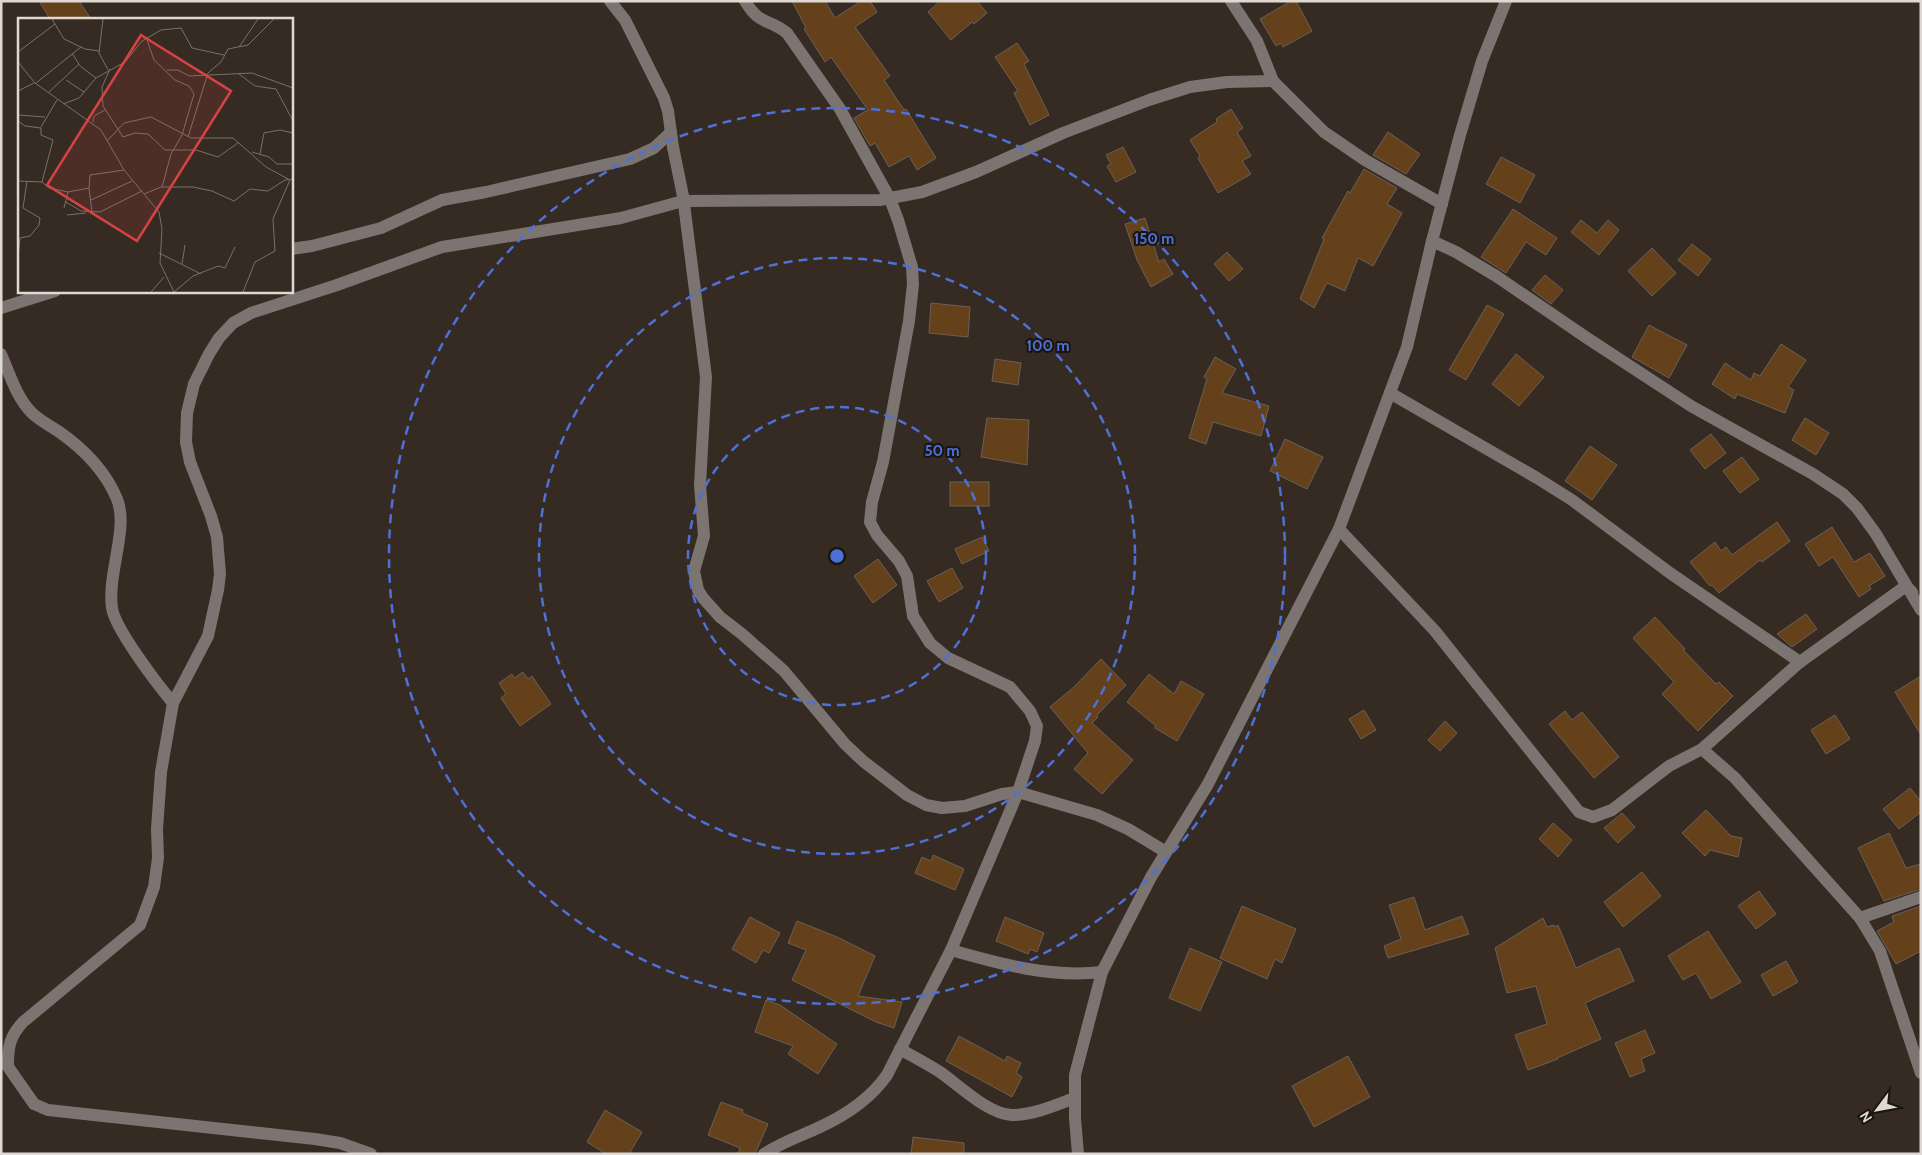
<svg xmlns="http://www.w3.org/2000/svg" width="1922" height="1155" font-family="Cabin,sans-serif">
<rect width="100%" height="100%" fill="#352b23"/>
<g fill="#64401b" stroke="#6b6057">
<path d="M 39,1 L 79,1 L 91,19 L 50,19 Z"/>
<path d="M 792,1 L 825,1 L 835,18 L 861,1 L 870,1 L 877,12 L 855,27 L 890,76 L 884,80 L 904,110 L 906,109 L 936,158 L 917,170 L 909,156 L 889,167 L 875,143 L 870,146 L 854,118 L 868,110 L 831,57 L 825,62 L 804,29 L 806,28 Z"/>
<path d="M 940,1 L 977,1 L 987,13 L 974,24 L 972,22 L 951,40 L 928,12 Z"/>
<path d="M 1291,1 L 1296,1 L 1312,31 L 1283,47 L 1281,43 L 1276,46 L 1260,19 Z"/>
<path d="M 1017,43 L 1029,61 L 1024,64 L 1049,115 L 1030,125 L 1014,93 L 1018,91 L 995,57 Z"/>
<path d="M 1231,109 L 1243,128 L 1237,132 L 1251,156 L 1242,161 L 1251,174 L 1218,193 L 1198,158 L 1200,156 L 1190,140 L 1217,122 L 1216,119 Z"/>
<path d="M 1388,132 L 1420,154 L 1406,174 L 1373,155 Z"/>
<path d="M 1123,147 L 1136,172 L 1116,182 L 1107,166 L 1111,164 L 1106,155 Z"/>
<path d="M 1501,157 L 1535,175 L 1520,203 L 1486,184 Z"/>
<path d="M 1364,169 L 1397,188 L 1387,204 L 1402,213 L 1373,266 L 1358,258 L 1345,291 L 1327,283 L 1314,308 L 1300,299 L 1324,239 L 1322,238 L 1348,191 L 1350,193 Z"/>
<path d="M 1513,209 L 1557,238 L 1546,255 L 1526,242 L 1506,273 L 1481,257 Z"/>
<path d="M 1145,218 L 1159,262 L 1164,259 L 1173,274 L 1151,287 L 1137,260 L 1125,224 Z"/>
<path d="M 1581,220 L 1597,233 L 1608,220 L 1619,230 L 1599,255 L 1571,232 Z"/>
<path d="M 1692,244 L 1711,259 L 1698,276 L 1678,260 Z"/>
<path d="M 1652,248 L 1676,273 L 1652,296 L 1628,271 Z"/>
<path d="M 1227,252 L 1243,269 L 1229,281 L 1214,264 Z"/>
<path d="M 1545,275 L 1563,290 L 1551,304 L 1532,290 Z"/>
<path d="M 931,303 L 970,307 L 968,337 L 929,333 Z"/>
<path d="M 1487,305 L 1504,314 L 1466,380 L 1449,370 Z"/>
<path d="M 1649,325 L 1687,345 L 1669,378 L 1632,357 Z"/>
<path d="M 1781,344 L 1806,360 L 1788,387 L 1794,390 L 1785,413 L 1737,394 L 1735,399 L 1712,384 L 1725,363 L 1751,380 L 1754,373 L 1760,376 Z"/>
<path d="M 1516,354 L 1544,377 L 1519,406 L 1492,384 Z"/>
<path d="M 1215,357 L 1236,369 L 1222,393 L 1269,406 L 1261,436 L 1213,422 L 1206,444 L 1189,438 L 1207,379 L 1204,377 Z"/>
<path d="M 995,359 L 1021,363 L 1018,385 L 992,381 Z"/>
<path d="M 987,418 L 1029,420 L 1027,465 L 981,457 Z"/>
<path d="M 1805,418 L 1829,433 L 1816,455 L 1792,440 Z"/>
<path d="M 1711,434 L 1726,453 L 1705,469 L 1690,450 Z"/>
<path d="M 1285,439 L 1323,457 L 1307,489 L 1270,471 Z"/>
<path d="M 1590,446 L 1617,465 L 1592,500 L 1565,481 Z"/>
<path d="M 1742,457 L 1759,479 L 1740,493 L 1723,471 Z"/>
<rect x="950" y="482" width="39" height="24"/>
<path d="M 1777,522 L 1790,541 L 1762,562 L 1760,560 L 1719,593 L 1712,585 L 1710,586 L 1690,562 L 1715,542 L 1721,551 L 1726,547 L 1732,555 Z"/>
<path d="M 1832,527 L 1854,562 L 1870,553 L 1885,576 L 1869,586 L 1871,589 L 1859,597 L 1833,557 L 1819,566 L 1805,544 Z"/>
<path d="M 982,537 L 989,551 L 962,564 L 955,549 Z"/>
<path d="M 878,559 L 897,585 L 873,603 L 854,576 Z"/>
<path d="M 952,568 L 963,588 L 939,602 L 927,581 Z"/>
<path d="M 1806,614 L 1817,629 L 1792,647 L 1777,634 Z"/>
<path d="M 1655,617 L 1685,649 L 1683,650 L 1716,684 L 1719,682 L 1733,696 L 1698,731 L 1662,694 L 1674,682 L 1633,638 Z"/>
<path d="M 1101,659 L 1126,685 L 1097,715 L 1098,717 L 1092,723 L 1133,760 L 1102,794 L 1074,769 L 1088,753 L 1050,707 L 1074,687 Z"/>
<path d="M 523,672 L 528,679 L 532,676 L 551,704 L 520,726 L 501,698 L 506,694 L 499,683 L 512,674 L 514,678 Z"/>
<path d="M 1149,674 L 1174,694 L 1181,681 L 1204,694 L 1177,741 L 1155,728 L 1156,726 L 1127,702 Z"/>
<path d="M 1921,676 L 1921,735 L 1895,692 Z"/>
<path d="M 1364,710 L 1376,730 L 1361,739 L 1349,719 Z"/>
<path d="M 1565,711 L 1572,720 L 1582,712 L 1619,757 L 1594,778 L 1549,724 Z"/>
<path d="M 1835,715 L 1850,739 L 1826,754 L 1811,730 Z"/>
<path d="M 1445,721 L 1457,733 L 1440,751 L 1428,740 Z"/>
<path d="M 1910,788 L 1921,801 L 1921,812 L 1899,829 L 1883,809 Z"/>
<path d="M 1706,810 L 1731,836 L 1742,838 L 1738,857 L 1710,850 L 1705,856 L 1682,833 Z"/>
<path d="M 1622,813 L 1635,827 L 1618,843 L 1604,828 Z"/>
<path d="M 1553,823 L 1572,840 L 1558,857 L 1539,839 Z"/>
<path d="M 1889,833 L 1906,868 L 1921,864 L 1921,889 L 1884,901 L 1858,848 Z"/>
<path d="M 933,855 L 964,869 L 955,890 L 915,873 L 922,857 L 931,861 Z"/>
<path d="M 1642,872 L 1661,896 L 1623,927 L 1604,902 Z"/>
<path d="M 1759,891 L 1776,914 L 1756,929 L 1738,906 Z"/>
<path d="M 1414,897 L 1425,930 L 1462,916 L 1469,934 L 1388,958 L 1384,946 L 1401,939 L 1389,905 Z"/>
<path d="M 1242,906 L 1296,929 L 1282,963 L 1275,959 L 1267,979 L 1220,958 Z"/>
<path d="M 1921,906 L 1921,951 L 1896,964 L 1877,931 L 1894,922 L 1892,916 Z"/>
<path d="M 750,917 L 780,933 L 769,953 L 763,950 L 756,963 L 732,949 Z"/>
<path d="M 1005,917 L 1044,933 L 1037,952 L 1030,949 L 1028,954 L 996,941 Z"/>
<path d="M 1543,918 L 1547,927 L 1554,925 L 1555,927 L 1558,925 L 1576,968 L 1619,948 L 1634,981 L 1585,1003 L 1601,1039 L 1557,1058 L 1558,1059 L 1528,1070 L 1515,1035 L 1547,1024 L 1536,986 L 1507,993 L 1495,948 Z"/>
<path d="M 797,921 L 837,937 L 875,956 L 858,996 L 902,1002 L 894,1028 L 876,1022 L 792,980 L 806,950 L 788,943 Z"/>
<path d="M 1708,931 L 1741,982 L 1711,999 L 1696,973 L 1683,980 L 1668,956 Z"/>
<path d="M 1190,948 L 1222,962 L 1200,1011 L 1169,998 Z"/>
<path d="M 1786,961 L 1798,982 L 1773,996 L 1761,975 Z"/>
<path d="M 766,1000 L 780,1005 L 837,1044 L 818,1074 L 788,1054 L 793,1046 L 755,1032 Z"/>
<path d="M 1645,1030 L 1655,1053 L 1641,1059 L 1645,1071 L 1630,1077 L 1615,1043 Z"/>
<path d="M 959,1036 L 1005,1061 L 1007,1056 L 1021,1063 L 1016,1073 L 1022,1077 L 1012,1097 L 946,1061 Z"/>
<path d="M 1348,1056 L 1370,1097 L 1314,1127 L 1292,1086 Z"/>
<path d="M 721,1102 L 743,1110 L 742,1113 L 768,1124 L 755,1154 L 738,1154 L 740,1148 L 708,1135 Z"/>
<path d="M 605,1110 L 642,1132 L 629,1154 L 606,1154 L 587,1142 Z"/>
<path d="M 913,1137 L 964,1143 L 964,1154 L 911,1154 Z"/>
</g>
<g fill="none" stroke-linecap="round" stroke-linejoin="round">
<g stroke="#7b7471" stroke-width="12">
<path d="M 610,1 L 625,20 L 664,98 L 668,111 L 673,147 L 683,196 L 706,377 L 700,485 L 704,536 L 694,571 L 698,590 L 703,598 L 720,617 L 742,634 L 784,671 L 845,744 L 863,761 L 907,795 L 926,805 L 942,808 L 965,806 L 1002,794 L 1018,792 L 1097,815 L 1128,829 L 1166,852"/>
<path d="M 745,1 C 760,26 768,18 787,33 L 840,109 L 890,199 L 898,220 L 912,267 L 913,284 L 909,321 L 883,462 L 872,502 L 870,522 L 877,535 L 899,561 L 907,576 L 913,616 L 930,643 L 948,658 L 1010,687 L 1030,711 L 1037,726 L 1035,741 L 1018,792 L 991,856 L 951,950 L 887,1075 C 871,1098 846,1115 820,1127 C 801,1136 782,1142 764,1154"/>
<path d="M 1231,1 L 1257,41 L 1273,81 L 1324,132 L 1365,160 L 1442,204"/>
<path d="M 1432,241 L 1456,252 L 1496,276 L 1587,338 L 1691,406 L 1813,474 L 1843,494 L 1857,508 L 1876,534 L 1921,610"/>
<path d="M 291,249 L 312,246 L 381,228 L 442,200 L 486,192 L 630,159 L 654,148 L 671,132"/>
<path d="M 1,308 L 55,291"/>
<path d="M 1,354 C 10,375 17,399 33,414 C 41,421 50,426 58,431 C 84,449 105,470 117,499 C 129,528 107,574 112,608 C 115,629 158,685 173,703"/>
<path d="M 1390,393 L 1537,478 L 1572,500 L 1670,573 L 1800,662"/>
<path d="M 1339,529 L 1435,631 L 1579,812 L 1593,817 L 1612,810 L 1669,766 L 1702,749 L 1735,778 L 1860,918 L 1880,951 L 1921,1073"/>
<path d="M 1702,749 L 1800,662 L 1906,586 L 1912,592"/>
<path d="M 1860,918 L 1921,897"/>
<path d="M 951,950 C 1000,964 1050,978 1102,972"/>
<path d="M 900,1049 C 914,1057 927,1064 940,1072 C 960,1086 988,1114 1012,1115 C 1034,1115 1056,1105 1075,1098"/>
<path d="M 4,1061 L 34,1104 L 48,1110 L 315,1139 L 340,1143 L 371,1154"/>
<path d="M 8,1065 C 8,1046 10,1036 23,1022 L 140,925 L 154,887 L 158,858 L 157,829 L 161,772 L 173,703 L 208,636 L 218,590 L 220,574 L 217,537 L 211,516 L 190,462 L 186,442 L 187,413 L 194,384 L 209,354 L 219,338 L 233,323 L 251,313 L 337,285 L 442,247 L 621,218 L 683,201 L 880,200 L 922,192 L 976,172 L 1063,133 L 1149,100 L 1190,87 L 1227,82 L 1273,81"/>
<path d="M 1078,1154 L 1075,1118 L 1075,1075 L 1102,972 L 1151,877 L 1208,784 L 1339,529 L 1407,347 L 1432,241 L 1460,135 L 1482,61 L 1506,1"/>
</g>
</g>
<g fill="none" stroke="#4e71d7" stroke-width="2.5" stroke-dasharray="9 6">
<circle cx="837" cy="556" r="149"/>
<circle cx="837" cy="556" r="298"/>
<circle cx="837" cy="556" r="448"/>
</g>
<g transform="translate(18 18)">
<rect width="275" height="275" fill="#352b23"/>
<path fill="none" stroke="#797169" stroke-width="1" d="M 34,1 L 46,21 L 67,31 L 81,33M 85,1 L 81,35 L 90,52M 129,22 L 136,42 L 157,62 L 171,68 L 176,76 L 164,117 L 153,136 L 144,169M 221,29 L 240,1M 0,34 L 37,6M 54,35 L 62,48 L 78,60M 0,44 L 17,65 L 83,112 L 106,152 L 141,194 L 144,211 L 142,245 L 156,274M 92,51 L 84,69 L 85,88 L 105,119 L 117,115 L 130,116 L 147,132 L 178,132 L 200,139 L 220,125M 149,52 L 160,52 L 171,58 L 234,55 L 275,70M 221,56 L 237,68 L 258,71 L 275,103M 48,62 L 66,74M 18,65 L 63,29M 0,73 L 16,65M 30,75 L 61,46M 45,86 L 61,80 L 78,60 L 107,44 L 124,23 L 143,12 L 163,10 L 174,30 L 206,37M 0,97 L 27,99M 0,103 L 7,108 L 23,110 L 23,117 L 35,122 L 24,164M 75,104 L 76,98 L 87,92M 23,109 L 39,82M 170,119 L 190,55 L 203,44 L 210,31 L 230,27 L 256,1M 89,123 L 106,105 L 133,99 L 173,120 L 215,120 L 248,149 L 272,162 L 255,201 L 257,233 L 237,244 L 225,274M 234,134 L 251,139 L 259,146 L 275,146M 242,136 L 246,115 L 262,112 L 275,115M 0,163 L 24,164 L 31,170 L 50,174 L 71,170 L 72,157 L 106,152M 71,170 L 74,194M 126,176 L 143,169 L 175,169 L 194,173 L 216,183 L 232,171 L 250,173 L 267,162 L 275,161M 73,182 L 114,163M 48,184 L 63,193 L 82,194 L 124,173M 46,190 L 50,174M 49,197 L 68,195M 141,235 L 183,256M 0,238 L 2,220 L 12,218 L 21,207 L 22,200 L 5,190 L 9,163M 164,246 L 167,227M 133,274 L 146,259M 156,274 L 175,258 L 200,248 L 207,250 L 217,229"/>
<path fill="#d74342" fill-opacity="0.15" stroke="#d74342" stroke-width="2.5" d="M 123,17 L 213,73 L 119,223 L 29,167 Z"/>
<rect width="275" height="275" fill="none" stroke="#dfd9d3" stroke-width="2.5"/>
</g>
<circle cx="837" cy="556" r="8" fill="#4e71d7" stroke="#191511" stroke-width="2.5"/>
<g font-size="15" text-anchor="middle" font-weight="bold" fill="#4e71d7" stroke="#191511" stroke-width="4" stroke-linejoin="round" paint-order="stroke">
<text x="1154" y="244">150 m</text>
<text x="1048" y="351">100 m</text>
<text x="942" y="456">50 m</text>
</g>
<rect width="1922" height="1155" fill="none" stroke="#dfd9d3" stroke-width="5"/>
<g transform="translate(1877 1110) rotate(238)" stroke="#191511" stroke-width="4" paint-order="stroke">
<path d="M0-4L9 19L0 12L-9 19Z" fill="#dfd9d3"/>
<text y="-8" font-size="14" font-weight="bold" text-anchor="middle" fill="#dfd9d3">N</text>
</g>
</svg>
